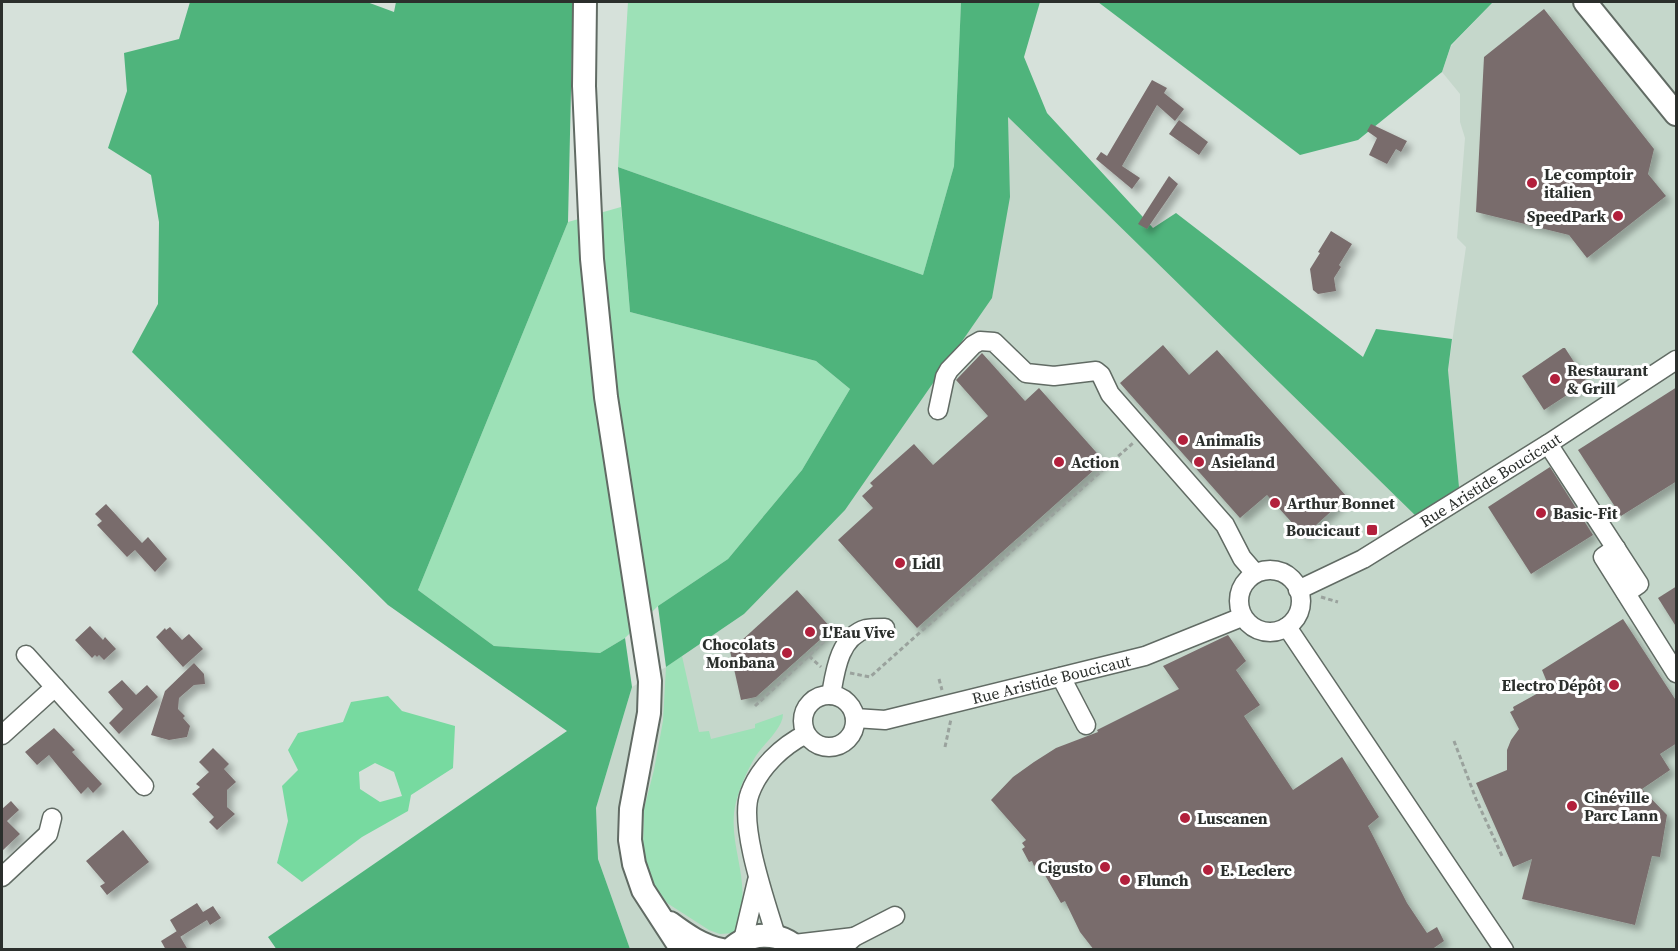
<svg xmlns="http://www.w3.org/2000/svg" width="1678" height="951" font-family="'Source Serif 4',serif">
<defs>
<filter id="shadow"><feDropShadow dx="5.5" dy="5.5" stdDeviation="3" flood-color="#0004"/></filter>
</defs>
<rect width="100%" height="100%" fill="#d6e1da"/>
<path fill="#c5d7cb" d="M 1493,2 L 1676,2 L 1676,949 L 630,949 L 598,859 L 596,808 L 632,687 L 666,667 L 744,614 L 1010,197 L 1007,116 L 1459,487 L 1448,370 L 1466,247 L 1457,238 L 1465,138 L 1460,122 L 1460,94 L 1442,72 L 1451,46 Z"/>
<g fill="#9de1b7">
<path d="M 628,2 L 961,2 L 954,166 L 923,275 L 618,167 Z"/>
<path d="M 621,207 L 630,312 L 816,361 L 850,389 L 802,470 L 728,559 L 658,606 L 625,638 L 600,653 L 494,646 L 418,590 L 568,222 Z"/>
<path d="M 682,656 L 699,732 L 709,731 L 711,739 L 755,728 L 755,724 L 783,714 C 783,729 761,746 754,759 C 746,773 740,787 736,802 C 725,847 757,883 734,933 L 720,934 L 709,930 L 667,903 L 653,883 L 643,853 L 644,809 L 654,770 L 663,721 L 666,667 Z"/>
</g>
<g fill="#4fb47c">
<path d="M 190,2 L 367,2 L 394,12 L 396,2 L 573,2 L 568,222 L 418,590 L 494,646 L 600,653 L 625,638 L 632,687 L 596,808 L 598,859 L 630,949 L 277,950 L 268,937 L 567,731 L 388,605 L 132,352 L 158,304 L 159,222 L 151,175 L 108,148 L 127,91 L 124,53 L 179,39 Z"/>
<path d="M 961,2 L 1040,2 L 1024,57 L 1047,113 L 1153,228 L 1176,213 L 1363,357 L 1376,329 L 1452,339 L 1448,370 L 1459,487 L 1418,518 L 1008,117 L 1010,197 L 992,298 L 845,510 L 744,614 L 666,667 L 658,606 L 728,559 L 802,470 L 850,389 L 816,361 L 630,312 L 618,167 L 923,275 L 954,166 Z"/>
<path d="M 1098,2 L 1493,2 L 1451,45 L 1442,72 L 1358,140 L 1300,155 Z"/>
</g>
<path fill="#77daa0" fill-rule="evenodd" d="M 388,696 L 402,711 L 455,726 L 453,768 L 411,795 L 408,811 L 362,837 L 302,882 L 277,863 L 288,821 L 282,786 L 298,770 L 288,750 L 298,733 L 343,722 L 351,702 ZM 375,763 L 394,772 L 402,796 L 380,802 L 360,789 L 359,772 Z"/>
<g fill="#796c6c" filter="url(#shadow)">
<path d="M 1544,9 L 1654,149 L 1648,174 L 1666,196 L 1587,258 L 1569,235 L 1476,212 L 1484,57 Z"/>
<path d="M 1152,80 L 1167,88 L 1164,93 L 1184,109 L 1175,121 L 1157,105 L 1122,166 L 1140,178 L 1132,189 L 1096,159 L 1101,152 L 1107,156 Z"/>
<path d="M 1179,120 L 1208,142 L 1199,155 L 1169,134 Z"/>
<path d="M 1371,124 L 1407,141 L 1401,152 L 1396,149 L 1387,164 L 1369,155 L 1377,138 L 1367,131 Z"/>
<path d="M 1169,176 L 1178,184 L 1147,229 L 1138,224 Z"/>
<path d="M 1331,231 L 1352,244 L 1339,265 L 1341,267 L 1334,278 L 1336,291 L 1318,294 L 1313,290 L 1310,269 L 1320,253 L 1318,252 Z"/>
<path d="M 1163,345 L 1189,375 L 1217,350 L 1347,497 L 1304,536 L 1267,495 L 1240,518 L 1120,383 Z"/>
<path d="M 1563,348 L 1565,348 L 1587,382 L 1544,410 L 1522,376 Z"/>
<path d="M 982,353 L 1025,401 L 1039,388 L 1104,461 L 917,628 L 838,540 L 873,508 L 862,496 L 873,486 L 870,483 L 914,444 L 933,465 L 988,416 L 956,380 Z"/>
<path d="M 1677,387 L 1677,481 L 1621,516 L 1578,450 Z"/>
<path d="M 1550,467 L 1593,535 L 1531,574 L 1488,507 Z"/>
<path d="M 106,504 L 142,543 L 148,537 L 167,559 L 155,572 L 135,550 L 127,557 L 97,525 L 102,521 L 95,514 Z"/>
<path d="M 1677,586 L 1677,628 L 1658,598 Z"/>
<path d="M 797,590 L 832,629 L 756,697 L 741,700 L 730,651 Z"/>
<path d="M 1623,619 L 1677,702 L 1677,743 L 1660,754 L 1670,770 L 1642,789 L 1667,815 L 1660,857 L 1652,856 L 1635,925 L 1522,899 L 1532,859 L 1513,867 L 1476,783 L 1507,770 L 1507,750 L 1511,740 L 1519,729 L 1510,712 L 1514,710 L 1513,707 L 1549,687 L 1542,670 Z"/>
<path d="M 90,626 L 103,640 L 105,637 L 116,649 L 104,660 L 99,655 L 97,657 L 95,655 L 92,658 L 75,640 Z"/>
<path d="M 170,627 L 182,640 L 189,634 L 203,649 L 183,667 L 156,637 L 165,628 L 166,630 Z"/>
<path d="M 1228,635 L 1246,661 L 1236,670 L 1260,705 L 1244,716 L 1293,790 L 1342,757 L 1379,817 L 1368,826 L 1407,903 L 1427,933 L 1437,927 L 1444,941 L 1431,950 L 1094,950 L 1080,932 L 1065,901 L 1061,903 L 1038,863 L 1034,866 L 1032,861 L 1029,862 L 1022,849 L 1025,847 L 1022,843 L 1026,840 L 991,800 L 1013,777 L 1034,762 L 1056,748 L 1098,732 L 1097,730 L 1179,689 L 1163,666 Z"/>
<path d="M 194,663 L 204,674 L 205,684 L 194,685 L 179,698 L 178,709 L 185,716 L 183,718 L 190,726 L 187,737 L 169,740 L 151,735 L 165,691 Z"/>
<path d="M 122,680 L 136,695 L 147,685 L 158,697 L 119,734 L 109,723 L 123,709 L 108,692 Z"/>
<path d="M 54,728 L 75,750 L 72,752 L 102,784 L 93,793 L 88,787 L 81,794 L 49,755 L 37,765 L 25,752 Z"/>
<path d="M 213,748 L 229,764 L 224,769 L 236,782 L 227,790 L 227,807 L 235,814 L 217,830 L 209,822 L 214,817 L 192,794 L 200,787 L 196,784 L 209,772 L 199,762 Z"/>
<path d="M 11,801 L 19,810 L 7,821 L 20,834 L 2,851 L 2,809 Z"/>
<path d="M 123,830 L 149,862 L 107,895 L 100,886 L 105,883 L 86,861 Z"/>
<path d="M 197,903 L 203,912 L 213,906 L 221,918 L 210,925 L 207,920 L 180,937 L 170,920 Z"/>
<path d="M 177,931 L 188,950 L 166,950 L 161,941 Z"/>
</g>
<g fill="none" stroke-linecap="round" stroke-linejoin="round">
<defs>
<g id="minor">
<path d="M 938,410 L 945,377 L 949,370 L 973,345 L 980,341 L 994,342 L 1026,373 L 1054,376 L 1096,371 L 1101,375 L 1110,394 L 1225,525 L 1242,558 L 1255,573"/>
<path d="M 1548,444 L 1639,584 L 1626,593"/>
<path d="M 1616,548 L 1603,557 L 1676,673"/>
<circle cx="1270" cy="601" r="31"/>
<path id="s1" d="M 1298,590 L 1363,559 L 1548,444 L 1676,360"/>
<path d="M 1287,627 L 1504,950"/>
<path d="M 26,655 L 144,786"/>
<path d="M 1061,677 L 1086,725"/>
<circle cx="829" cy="721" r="26"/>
<path d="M 831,695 C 835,672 839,637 866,629 C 871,628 879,628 885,628"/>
<path id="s2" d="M 855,718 L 885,720 L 1145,656 L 1242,617"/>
<path d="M 2,735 L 55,687"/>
<path d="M 2,877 L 48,834 L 52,818"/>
<path d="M 776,936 C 766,903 738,824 750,793 C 759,768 782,746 806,734"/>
<path d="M 743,940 L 757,881"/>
<path d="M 794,944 L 854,937"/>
<path d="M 840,950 L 854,937 L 895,916"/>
</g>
<g id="major">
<path d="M 585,2 L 584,86 L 592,259 L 606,397 L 650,681 L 649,713 L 631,809 L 630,840 L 634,864 L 643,890 L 682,950"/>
<path d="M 1585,2 L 1676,114"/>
<path d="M 670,923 C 686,935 702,946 722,950"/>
<path d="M 730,950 C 750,931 780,931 799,950"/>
</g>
</defs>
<use href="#minor" stroke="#616b64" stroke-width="21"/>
<use href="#major" stroke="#616b64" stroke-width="26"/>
<g stroke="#9aa29d" stroke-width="3" stroke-dasharray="4.5 3" stroke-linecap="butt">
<path d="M 1321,597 L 1338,602"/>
<path d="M 809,656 L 821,667"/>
<path d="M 850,673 L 870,677 L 1133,443"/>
<path d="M 939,679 L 942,690"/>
<path d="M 755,706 L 830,636"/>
<path d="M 1454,741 L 1476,799 L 1503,858"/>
<path d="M 945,747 L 951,719"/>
</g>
<use href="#minor" stroke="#fff" stroke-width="18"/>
<use href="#major" stroke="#fff" stroke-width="22"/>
</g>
<g fill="#b2203c" stroke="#fff" stroke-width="2">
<circle cx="1532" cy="183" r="6"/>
<circle cx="1618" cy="216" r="6"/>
<circle cx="1555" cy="379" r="6"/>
<circle cx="1183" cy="440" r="6"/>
<circle cx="1059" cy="462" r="6"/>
<circle cx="1199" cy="462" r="6"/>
<circle cx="1275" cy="503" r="6"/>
<circle cx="1541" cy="513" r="6"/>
<rect x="1366" y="524" width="12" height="12" rx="3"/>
<circle cx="900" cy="563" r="6"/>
<circle cx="810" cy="632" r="6"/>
<circle cx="787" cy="653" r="6"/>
<circle cx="1614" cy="685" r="6"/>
<circle cx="1572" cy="806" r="6"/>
<circle cx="1185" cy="818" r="6"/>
<circle cx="1105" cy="867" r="6"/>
<circle cx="1208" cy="870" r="6"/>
<circle cx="1125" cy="880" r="6"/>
</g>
<g text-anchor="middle" stroke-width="6" stroke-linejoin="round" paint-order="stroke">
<g font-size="16" font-weight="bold" fill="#2b2f2c" stroke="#fff" text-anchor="start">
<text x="1544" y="180">Le comptoir<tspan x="1544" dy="18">italien</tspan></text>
<text x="1606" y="222" text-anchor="end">SpeedPark</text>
<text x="1567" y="376">Restaurant<tspan x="1567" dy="18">&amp; Grill</tspan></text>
<text x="1195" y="446">Animalis</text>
<text x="1071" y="468">Action</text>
<text x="1211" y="468">Asieland</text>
<text x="1287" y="509">Arthur Bonnet</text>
<text x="1553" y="519">Basic-Fit</text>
<text x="1360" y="536" text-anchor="end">Boucicaut</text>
<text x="912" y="569">Lidl</text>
<text x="822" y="638">L'Eau Vive</text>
<text x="775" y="650" text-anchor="end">Chocolats<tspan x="775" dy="18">Monbana</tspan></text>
<text x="1602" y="691" text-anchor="end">Electro Dépôt</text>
<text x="1584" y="803">Cinéville<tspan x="1584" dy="18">Parc Lann</tspan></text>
<text x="1197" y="824">Luscanen</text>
<text x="1093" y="873" text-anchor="end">Cigusto</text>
<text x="1220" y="876">E. Leclerc</text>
<text x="1137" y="886">Flunch</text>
</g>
<g font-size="16" fill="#2b2f2c" stroke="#fff">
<text dy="6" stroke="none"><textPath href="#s1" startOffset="222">Rue Aristide Boucicaut</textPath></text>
<text dy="6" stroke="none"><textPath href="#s2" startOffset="201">Rue Aristide Boucicaut</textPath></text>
</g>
</g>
<rect width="1678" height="951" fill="none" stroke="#2b2f2c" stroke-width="6"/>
</svg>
